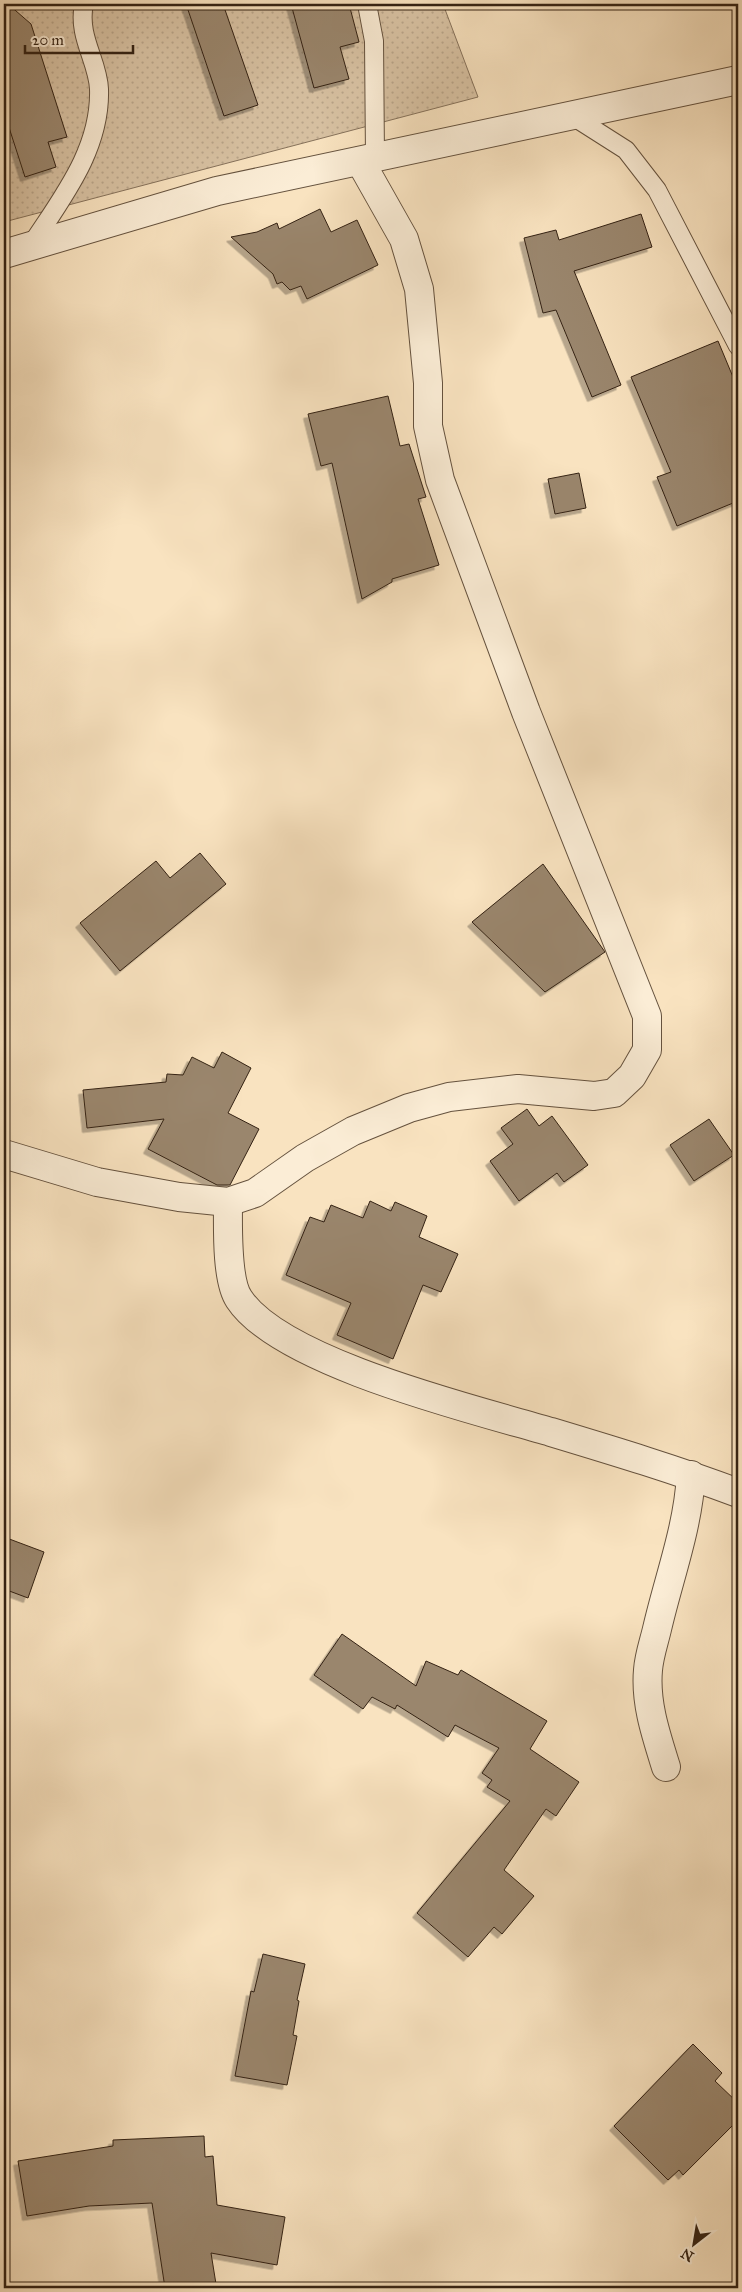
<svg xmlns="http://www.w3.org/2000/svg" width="742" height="2292" font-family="'IM FELL Great Primer',serif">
<defs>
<pattern id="park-dots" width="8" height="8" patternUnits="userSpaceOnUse" patternTransform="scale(1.25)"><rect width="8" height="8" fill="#d8c2a3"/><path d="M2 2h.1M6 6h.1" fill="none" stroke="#baa68b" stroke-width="1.8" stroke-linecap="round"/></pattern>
<filter id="shadow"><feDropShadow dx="-4.5" dy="4.5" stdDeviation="0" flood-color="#0004"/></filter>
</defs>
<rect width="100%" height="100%" fill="#f9e3c0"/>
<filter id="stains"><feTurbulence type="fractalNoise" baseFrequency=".004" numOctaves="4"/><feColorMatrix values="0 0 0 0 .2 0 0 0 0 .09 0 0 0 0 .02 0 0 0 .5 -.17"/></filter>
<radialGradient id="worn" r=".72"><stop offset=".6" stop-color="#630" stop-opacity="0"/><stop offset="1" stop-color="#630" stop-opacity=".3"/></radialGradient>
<path fill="url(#park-dots)" stroke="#86725b" d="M 4,4 L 443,4 L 478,97 L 4,222 Z"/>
<g fill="#9a866d" stroke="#342213" filter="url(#shadow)">
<path d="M 4,4 L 8,4 L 31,24 L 67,137 L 48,142 L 56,167 L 25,177 L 4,112 Z"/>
<path d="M 186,4 L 223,4 L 258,105 L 224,116 Z"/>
<path d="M 291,4 L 349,4 L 359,42 L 340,47 L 349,79 L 314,88 Z"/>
<path d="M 320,209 L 331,232 L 357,220 L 378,265 L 307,299 L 301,286 L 290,290 L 282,282 L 277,284 L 273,274 L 231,237 L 257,232 L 277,223 L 279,229 Z"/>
<path d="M 641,214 L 652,247 L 574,271 L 621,385 L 592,397 L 556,310 L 543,313 L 524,238 L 556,230 L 559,240 Z"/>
<path d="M 718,341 L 738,389 L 738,501 L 677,526 L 657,477 L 671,472 L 631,377 Z"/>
<path d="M 388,396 L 400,446 L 409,444 L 426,497 L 418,499 L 439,565 L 392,579 L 392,582 L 362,599 L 332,463 L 321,466 L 308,414 Z"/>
<path d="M 579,473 L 586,508 L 555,514 L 548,479 Z"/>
<path d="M 200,853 L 226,884 L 120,971 L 80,923 L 156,861 L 170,878 Z"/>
<path d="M 543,864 L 605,952 L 545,992 L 472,922 Z"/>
<path d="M 222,1052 L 251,1068 L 228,1113 L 259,1129 L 230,1185 L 217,1185 L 148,1149 L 164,1119 L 87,1128 L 83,1090 L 166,1082 L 167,1074 L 183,1075 L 192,1057 L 214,1068 Z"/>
<path d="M 527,1109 L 539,1126 L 552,1116 L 588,1165 L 564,1182 L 557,1173 L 519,1201 L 490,1161 L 513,1144 L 501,1128 Z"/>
<path d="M 709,1119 L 734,1155 L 694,1181 L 670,1145 Z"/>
<path d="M 370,1201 L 391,1211 L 395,1202 L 427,1216 L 419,1237 L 458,1254 L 441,1292 L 423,1285 L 393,1359 L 337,1335 L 351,1303 L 286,1275 L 310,1217 L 324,1222 L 331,1205 L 363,1218 Z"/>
<path d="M 4,1537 L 44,1552 L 28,1598 L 4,1589 Z"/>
<path d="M 342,1634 L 416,1686 L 426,1661 L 458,1675 L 461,1670 L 547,1721 L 530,1749 L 579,1782 L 556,1816 L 546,1809 L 504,1870 L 534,1896 L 502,1934 L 494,1927 L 468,1957 L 417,1913 L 510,1801 L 487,1787 L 492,1780 L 482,1773 L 499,1748 L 455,1725 L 448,1737 L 397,1705 L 395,1709 L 372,1697 L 363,1709 L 314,1675 Z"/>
<path d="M 263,1954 L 305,1964 L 297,2000 L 299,2001 L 293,2035 L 297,2036 L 287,2085 L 235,2076 L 251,1991 L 254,1992 Z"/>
<path d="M 693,2044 L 722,2073 L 715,2081 L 738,2103 L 738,2120 L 683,2175 L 679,2170 L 668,2180 L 614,2126 Z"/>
<path d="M 204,2136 L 205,2157 L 213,2156 L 217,2205 L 285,2217 L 277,2265 L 211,2253 L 216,2284 L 188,2288 L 165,2288 L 152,2203 L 89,2206 L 27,2216 L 18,2161 L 113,2146 L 113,2140 Z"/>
</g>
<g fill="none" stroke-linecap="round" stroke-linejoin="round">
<defs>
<g id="lane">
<path d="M 367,4 L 374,41 L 375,157"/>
<path d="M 571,115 L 626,150 L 657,190 L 738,346"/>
<path d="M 30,247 C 61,199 101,150 99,89 C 98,61 77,36 84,4"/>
</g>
<g id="street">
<path d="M 4,254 L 217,191 L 738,80"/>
<path d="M 4,1154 L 97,1182 L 179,1197 L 228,1202 L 255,1193 L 305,1158 L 353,1131 L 409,1108 L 449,1097 L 518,1089 L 594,1096 L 614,1093 L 632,1076 L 647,1050 L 647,1016 L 526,712 L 440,480 L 428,426 L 428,383 L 419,289 L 404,239 L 360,161"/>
<path d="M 228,1202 C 228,1225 226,1280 239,1299 C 281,1363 476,1410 551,1432 C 614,1451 677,1470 738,1493"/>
<path d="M 666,1767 C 656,1735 645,1703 648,1670 C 649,1656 654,1642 657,1629 C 669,1577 688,1528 691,1475"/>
</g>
</defs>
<use href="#lane" stroke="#65523e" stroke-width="20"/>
<use href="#street" stroke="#65523e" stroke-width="30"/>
<use href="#lane" stroke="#fbedd6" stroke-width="18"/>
<use href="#street" stroke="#fbedd6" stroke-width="28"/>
</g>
<rect width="742" height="2292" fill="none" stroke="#f9e3c0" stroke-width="20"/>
<rect x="5" y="5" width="732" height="2282" fill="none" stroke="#342213" stroke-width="2.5"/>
<rect x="10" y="10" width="722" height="2272" fill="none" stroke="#342213"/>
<g transform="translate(694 2244) rotate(211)" stroke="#fbedd6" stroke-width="4" paint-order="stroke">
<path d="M0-4L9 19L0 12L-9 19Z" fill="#342213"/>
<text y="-8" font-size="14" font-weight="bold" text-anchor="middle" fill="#342213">N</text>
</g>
<path d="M25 45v8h108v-8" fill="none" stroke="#342213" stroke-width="2.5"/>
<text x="32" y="45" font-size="15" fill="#342213" stroke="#fbedd6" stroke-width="4" paint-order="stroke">20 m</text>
<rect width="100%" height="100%" filter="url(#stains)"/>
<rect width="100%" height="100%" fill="url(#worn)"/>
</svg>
